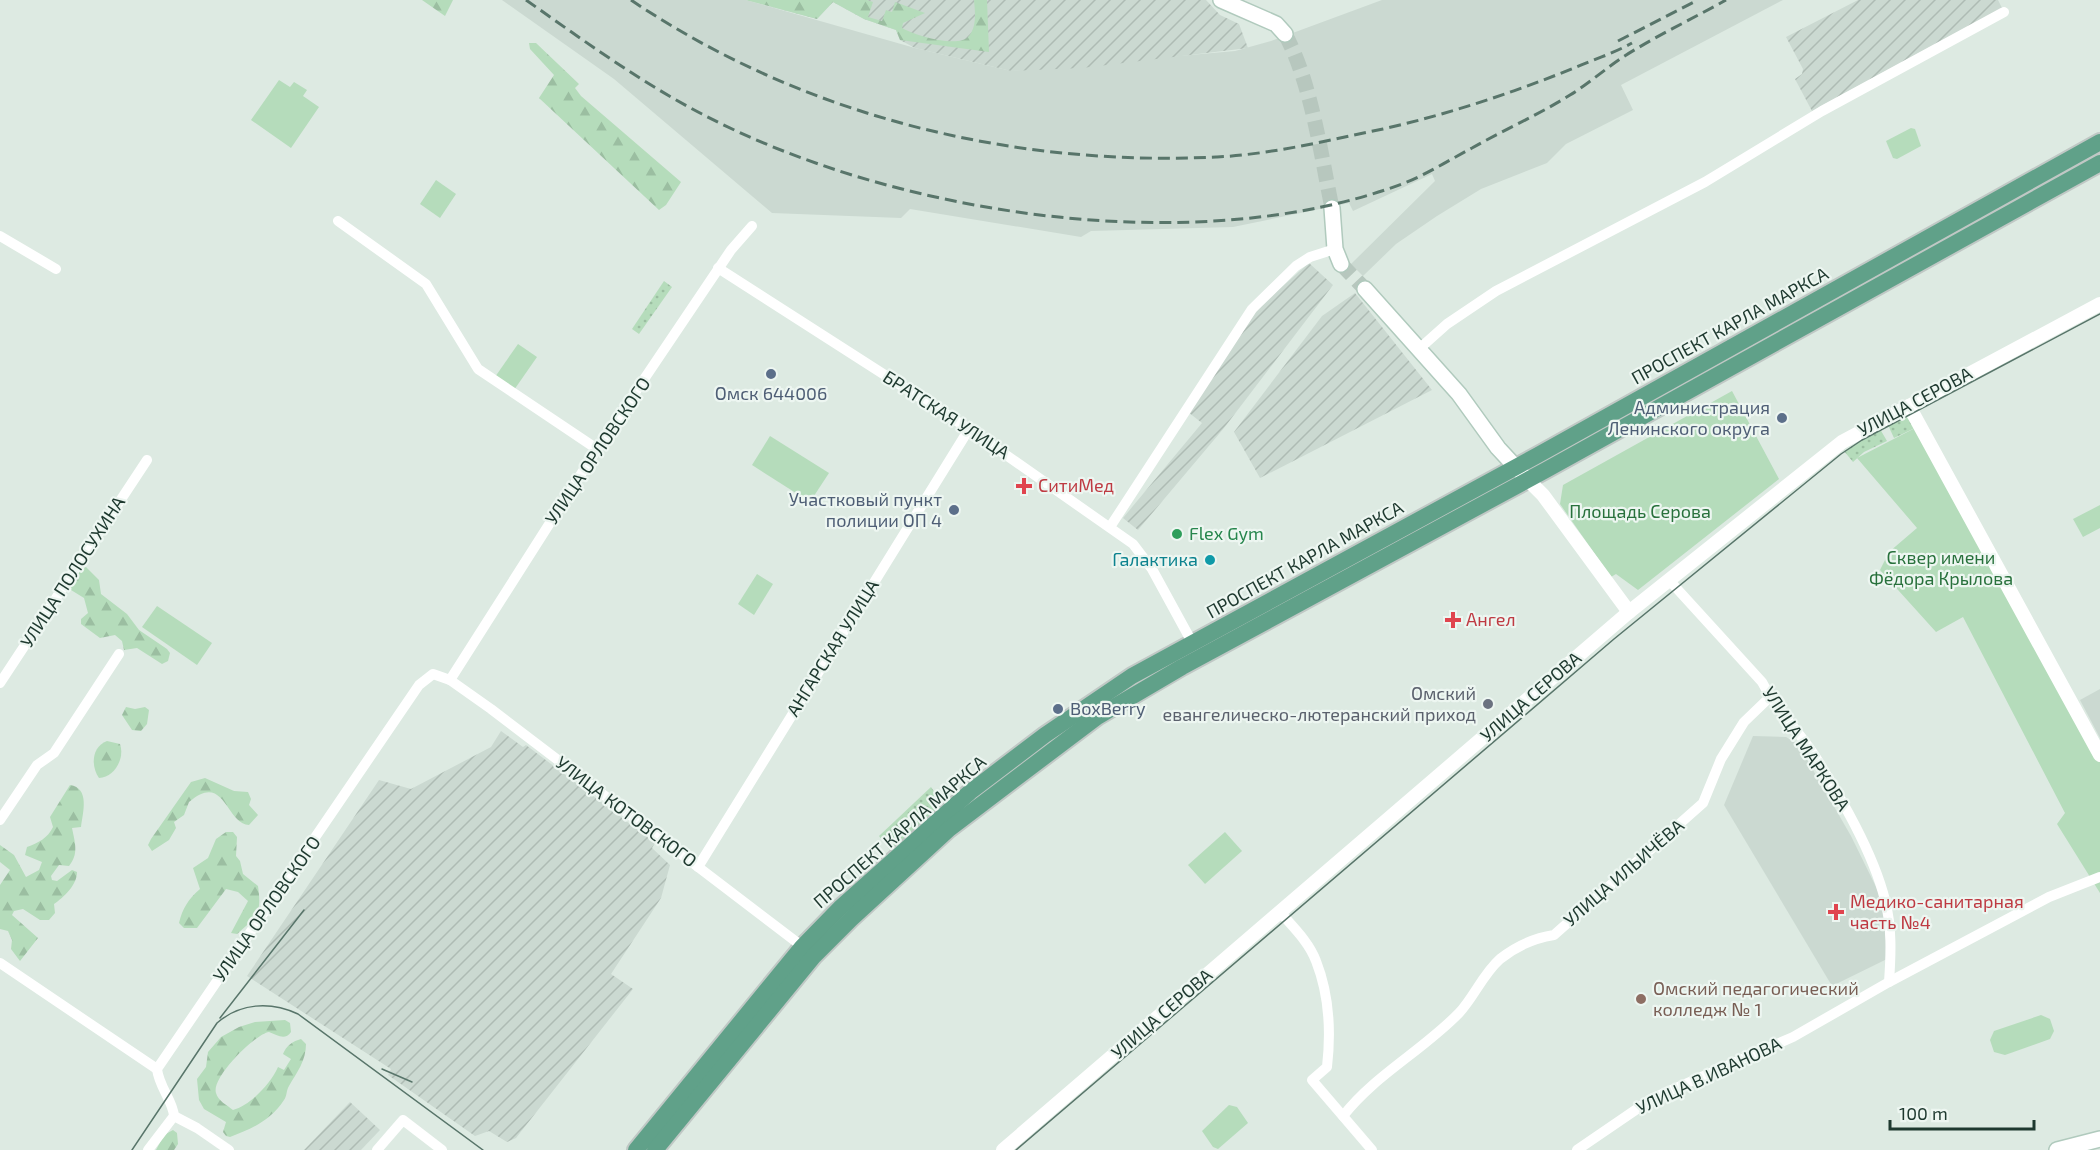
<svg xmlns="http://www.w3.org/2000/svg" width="2100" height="1150" font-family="'Exo 2',sans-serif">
<defs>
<pattern id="industrial-furrows" width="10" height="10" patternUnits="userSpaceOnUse" patternTransform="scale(1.5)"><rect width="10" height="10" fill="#cbd9d1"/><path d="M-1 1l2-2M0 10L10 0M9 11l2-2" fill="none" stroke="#aebbb4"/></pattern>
<pattern id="grass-dots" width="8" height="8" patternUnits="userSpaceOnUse" patternTransform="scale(1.5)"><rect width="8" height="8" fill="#b5dcbb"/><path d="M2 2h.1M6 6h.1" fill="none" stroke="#9bbea1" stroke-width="1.8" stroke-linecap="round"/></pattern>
<pattern id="forest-firs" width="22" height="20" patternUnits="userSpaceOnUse" patternTransform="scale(1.5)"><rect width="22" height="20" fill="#b5dcbb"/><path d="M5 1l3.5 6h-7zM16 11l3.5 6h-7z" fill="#9bbea1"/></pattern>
</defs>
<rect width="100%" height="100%" fill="#ddeae2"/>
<g fill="#cbd9d1">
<path d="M 502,0 L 746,0 L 915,48 L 1011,71 L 1235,51 L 1271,41 L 1382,0 L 1783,0 L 1621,85 L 1633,110 L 1566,144 L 1547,163 L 1481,189 L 1437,216 L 1396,244 L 1363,276 L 1351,264 L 1435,181 L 1432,174 L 1353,211 L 1349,203 L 1233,227 L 1091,231 L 1081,237 L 910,209 L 901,218 L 772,213 L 614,79 Z"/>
<path d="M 2100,689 L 2100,738 L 2080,700 Z"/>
<path d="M 1753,736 L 1786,737 L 1798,744 L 1851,836 L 1880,895 L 1887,930 L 1887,959 L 1832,986 L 1724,805 Z"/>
</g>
<g fill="url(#industrial-furrows)">
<path d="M 746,0 L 1206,0 L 1220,15 L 1239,24 L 1248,48 L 1082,68 L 1011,71 L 915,48 L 900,40 L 896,30 L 864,19 L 833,2 L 817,19 Z"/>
<path d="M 1858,0 L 1998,0 L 2002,8 L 1812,111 L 1795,79 L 1802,74 L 1803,69 L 1786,37 Z"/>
<path d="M 1309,263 L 1333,285 L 1224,428 L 1138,530 L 1123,518 L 1202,423 L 1188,412 L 1261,305 Z"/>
<path d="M 1355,293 L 1432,390 L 1260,478 L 1234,432 L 1322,316 Z"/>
<path d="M 501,731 L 523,747 L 526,745 L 655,843 L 652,848 L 670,865 L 661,898 L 611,974 L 633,989 L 516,1138 L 507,1142 L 489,1131 L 475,1136 L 388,1075 L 391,1069 L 247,976 L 379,780 L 411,789 L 491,747 Z"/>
<path d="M 350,1102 L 380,1130 L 361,1150 L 304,1150 Z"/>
</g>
<g fill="url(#grass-dots)">
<path d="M 664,281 L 672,287 L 639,334 L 632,329 Z"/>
<path d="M 1905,416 L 1917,427 L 1894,438 L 1888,425 Z"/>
<path d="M 1880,429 L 1887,441 L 1864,452 L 1853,462 L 1844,451 Z"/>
<path d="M 931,787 L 945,808 L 893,854 L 879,836 Z"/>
</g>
<g fill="url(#forest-firs)">
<path d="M 422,0 L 453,0 L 445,16 Z"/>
<path d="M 746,0 L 867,0 L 873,2 L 868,17 L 882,21 L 886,10 L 892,12 L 895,2 L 925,13 L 903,23 L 902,28 C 914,35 959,49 969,36 C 977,26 975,12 974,0 L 987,0 L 989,52 L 900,40 L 896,30 L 864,19 L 833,2 L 817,19 Z"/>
<path d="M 529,43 L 536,43 L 579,84 L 575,88 L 581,96 L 681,182 L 666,205 L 659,210 L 539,98 L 554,75 L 530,49 Z"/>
<path d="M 86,567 L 99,580 L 101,594 L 127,614 L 139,630 L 167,649 L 170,653 L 168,661 L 162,664 L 137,648 L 124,650 L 122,641 L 115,635 L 100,638 L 81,624 L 81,619 L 88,613 L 84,598 L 71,590 L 69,585 L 77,572 Z"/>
<path d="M 126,707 L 135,709 L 145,707 L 149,710 L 147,724 L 141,731 L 132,730 L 122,715 Z"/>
<path d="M 107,741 L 120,744 C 125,758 115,777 99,778 C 91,767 91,747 107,741 Z"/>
<path d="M 205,778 L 234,791 L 248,792 L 251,799 L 249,805 L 258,815 L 249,825 C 225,823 225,771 189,802 L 184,815 L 174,822 L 176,828 L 169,840 L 152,851 L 148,845 L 151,839 L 191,782 Z"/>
<path d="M 70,785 C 90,788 83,812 81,827 L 72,828 C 75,843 79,854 69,866 L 59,865 L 51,876 L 52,880 L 57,881 L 72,870 L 77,872 C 77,885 64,897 54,904 L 55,913 L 49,920 L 40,920 L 23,909 L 14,911 L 12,915 L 38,938 L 20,961 L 11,949 L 12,940 L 8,931 L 0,929 L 0,885 L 10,870 L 0,862 L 0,845 L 14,855 L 26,877 L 39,870 L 42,862 L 25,855 L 27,847 C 38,843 48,838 53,827 L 50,817 Z"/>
<path d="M 226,832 L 233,832 L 237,837 L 236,856 L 240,861 L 243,874 L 258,886 C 262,914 257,916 237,934 L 231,933 L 248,901 L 238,892 L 226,889 L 197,928 L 184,928 L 179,923 C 182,909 189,898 200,889 L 193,868 L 208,858 L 216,839 Z"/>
<path d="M 285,1020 L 290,1023 L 291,1032 C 285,1041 277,1035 269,1032 C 255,1034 211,1078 216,1093 C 218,1101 227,1105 233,1110 C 250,1106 271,1083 278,1067 L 284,1070 L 291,1059 L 283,1054 C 286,1046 293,1041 301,1039 L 306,1044 C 306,1061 297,1072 289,1086 C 286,1091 287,1096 284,1100 C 271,1120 252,1129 230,1137 L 226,1136 L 223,1132 L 226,1122 L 204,1109 L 199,1100 L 197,1079 L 206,1067 L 208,1052 L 221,1037 L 239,1027 L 255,1022 Z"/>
<path d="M 173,1130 L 177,1133 L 178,1144 L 174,1150 L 156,1150 L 164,1135 Z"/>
</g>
<g fill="#b5dcbb">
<path d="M 279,80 L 290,87 L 294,82 L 307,90 L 303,96 L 319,107 L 291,148 L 251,120 Z"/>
<path d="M 1911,128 L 1915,129 L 1921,146 L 1897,159 L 1893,158 L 1886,141 Z"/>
<path d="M 436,180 L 456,194 L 440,218 L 420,204 Z"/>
<path d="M 518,344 L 537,357 L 514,390 L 495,377 Z"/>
<path d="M 1732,391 L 1779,479 L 1638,590 L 1616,574 L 1611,577 L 1560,504 L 1563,485 Z"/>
<path d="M 1917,427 L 2100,762 L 2100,893 L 2057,824 L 2065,813 L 1963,617 L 1936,632 L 1880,570 L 1889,552 L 1917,528 L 1857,458 Z"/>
<path d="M 770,436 L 829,473 L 810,502 L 752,465 Z"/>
<path d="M 2100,505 L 2100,528 L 2083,537 L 2073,519 Z"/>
<path d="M 757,574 L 773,584 L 754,615 L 738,604 Z"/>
<path d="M 157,606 L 212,643 L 197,665 L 142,627 Z"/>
<path d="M 1225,832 L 1242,851 L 1205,884 L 1188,865 Z"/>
<path d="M 2041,1015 L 2050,1019 L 2054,1031 L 2050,1039 L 2005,1055 L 1994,1052 L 1990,1040 L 1994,1031 Z"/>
<path d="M 1229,1105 L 1237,1107 L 1248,1123 L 1218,1149 L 1213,1147 L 1202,1131 Z"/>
</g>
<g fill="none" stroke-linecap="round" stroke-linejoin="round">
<g stroke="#b7c7be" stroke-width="15" stroke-dasharray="15 8" stroke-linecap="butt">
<path d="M 1285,34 C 1311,81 1321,155 1332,208"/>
<path d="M 1341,264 L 1365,289"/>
</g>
<defs>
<g id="secondary">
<path d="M 1221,0 L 1276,24 L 1285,34"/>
<path d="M 1332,208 L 1335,249 L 1341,264"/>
<path d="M 1365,289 L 1459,394 L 1498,448 L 1524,476"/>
<path d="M 2057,1150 L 2100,1139"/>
</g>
<g id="primary">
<path d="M 636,1150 L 802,947 L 840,908 L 970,792 L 1045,735 L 1132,676 L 1538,455 L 2100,142"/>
<path d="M 655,1150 L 814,956 L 851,919 L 949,829 L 1097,717 L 1182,667 L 1546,470 L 2100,163"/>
</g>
</defs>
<use href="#secondary" stroke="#b0cabd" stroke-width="18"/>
<use href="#primary" stroke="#c0c8c5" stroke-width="20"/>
<g stroke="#fff" stroke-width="10">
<path d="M 338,221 L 426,284 L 478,369 L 597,449"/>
<path d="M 0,236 L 56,269"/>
<path d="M 718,268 L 969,429 L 1133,544 L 1152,569 L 1193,644"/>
<path d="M 1419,349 L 1447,324 L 1496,291 L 1705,182 L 1822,111 L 2004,12"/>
<path d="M 1110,527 L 1252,309 L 1296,266 L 1310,257 L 1335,249"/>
<path d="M 1669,580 L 1762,682 C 1776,709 1799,731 1815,756 C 1841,798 1873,852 1885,900 C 1892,927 1891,954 1889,982"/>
<path d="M 450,680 L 597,449 L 731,250 L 752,226"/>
<path d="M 0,683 L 147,460"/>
<path d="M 0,820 L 37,765 L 54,753 L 119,654"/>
<path d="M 698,867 L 969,429"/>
<path d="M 1280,912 C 1293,927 1309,942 1316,961 C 1329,994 1331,1032 1327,1067 L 1312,1080 L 1372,1150"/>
<path d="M 0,963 L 157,1069"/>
<path d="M 174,1116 L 197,1128 L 229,1150"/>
<path d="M 1343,1116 C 1375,1075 1422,1051 1459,1013 C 1474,997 1483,974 1500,959 C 1515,947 1535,938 1554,935 L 1703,803 L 1721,759 L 1744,722 L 1770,697"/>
<path d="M 148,1150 L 174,1116 C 173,1101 159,1087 157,1069 L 419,685 L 433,674 L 450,680 L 491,709 L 807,950"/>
<path d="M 377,1150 L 403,1120 L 442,1150"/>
<path d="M 1577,1150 L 1653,1098 L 1793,1037 L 1889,982 L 2049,897 L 2100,877"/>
</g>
<g stroke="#fff" stroke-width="14">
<path d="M 1909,406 L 2100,755"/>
<path d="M 1528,480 L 1543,495 L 1629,612"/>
<path d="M 1003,1150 L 1629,612 L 1842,442 L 2100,304"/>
</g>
<use href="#secondary" stroke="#fff" stroke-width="15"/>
<use href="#primary" stroke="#60a189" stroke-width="16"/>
<g stroke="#58756a" stroke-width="1.5">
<path d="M 220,1018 L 304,910"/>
<path d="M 382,1069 L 412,1082"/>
<path d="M 132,1150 L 217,1023 C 240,1003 270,1001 298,1014 L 483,1150"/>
<path d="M 1016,1150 L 1614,639 L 1841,454 L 1862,440 L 2100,314"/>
</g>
<g stroke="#58756a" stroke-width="3" stroke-dasharray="12 6" stroke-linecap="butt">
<path d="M 526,0 C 583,40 640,82 702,114 C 894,215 1195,261 1402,184 C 1426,175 1449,160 1472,148 C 1504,130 1538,115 1570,95 C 1588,84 1605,69 1623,57 C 1656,36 1692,19 1726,0"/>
<path d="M 631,0 C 803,116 1011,167 1217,157 C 1274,154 1329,140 1383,129 C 1449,114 1512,93 1574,68 C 1593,60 1614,53 1632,43"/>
<path d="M 1618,41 L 1698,0"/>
</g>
</g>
<g fill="#5c6f8a" stroke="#edf6f1" stroke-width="2">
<circle cx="771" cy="374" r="6"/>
<circle cx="1782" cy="418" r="6"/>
<circle cx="954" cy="510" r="6"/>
<circle cx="1058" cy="709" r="6"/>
</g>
<g fill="#e0444e" stroke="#edf6f1" stroke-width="2">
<path d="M1021 477h6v6h6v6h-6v6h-6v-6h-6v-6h6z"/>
<path d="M1450 611h6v6h6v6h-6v6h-6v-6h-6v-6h6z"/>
<path d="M1833 903h6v6h6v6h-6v6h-6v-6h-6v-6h6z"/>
</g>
<circle fill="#2e9e5b" stroke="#edf6f1" stroke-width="2" cx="1177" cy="534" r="6"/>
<circle fill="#0f9aa8" stroke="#edf6f1" stroke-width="2" cx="1210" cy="560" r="6"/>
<circle fill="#6b7280" stroke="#edf6f1" stroke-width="2" cx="1488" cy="704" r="6"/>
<circle fill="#8d6e63" stroke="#edf6f1" stroke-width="2" cx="1641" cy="999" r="6"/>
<g text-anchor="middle" stroke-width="4.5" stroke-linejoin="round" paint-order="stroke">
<g font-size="18" fill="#1e392f" stroke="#edf6f1">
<text transform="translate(1730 326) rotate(-29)" y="6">ПРОСПЕКТ КАРЛА МАРКСА</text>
<text transform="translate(1915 402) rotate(-28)" y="6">УЛИЦА СЕРОВА</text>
<text transform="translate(946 415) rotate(33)" y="6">БРАТСКАЯ УЛИЦА</text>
<text transform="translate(598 451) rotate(-56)" y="6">УЛИЦА ОРЛОВСКОГО</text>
<text transform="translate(1305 560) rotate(-29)" y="6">ПРОСПЕКТ КАРЛА МАРКСА</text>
<text transform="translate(73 572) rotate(-57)" y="6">УЛИЦА ПОЛОСУХИНА</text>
<text transform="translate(833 648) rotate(-58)" y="6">АНГАРСКАЯ УЛИЦА</text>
<text transform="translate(1531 697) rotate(-41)" y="6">УЛИЦА СЕРОВА</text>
<text transform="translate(1806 749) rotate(57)" y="6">УЛИЦА МАРКОВА</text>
<text transform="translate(626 812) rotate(37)" y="6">УЛИЦА КОТОВСКОГО</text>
<text transform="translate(900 832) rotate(-41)" y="6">ПРОСПЕКТ КАРЛА МАРКСА</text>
<text transform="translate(1624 873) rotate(-41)" y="6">УЛИЦА ИЛЬИЧЁВА</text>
<text transform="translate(267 909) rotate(-55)" y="6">УЛИЦА ОРЛОВСКОГО</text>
<text transform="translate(1162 1014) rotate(-41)" y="6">УЛИЦА СЕРОВА</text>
<text transform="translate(1709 1076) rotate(-25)" y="6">УЛИЦА В.ИВАНОВА</text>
</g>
<g font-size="18" fill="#4e5e75" stroke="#edf6f1" text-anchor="end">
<text x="771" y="400" text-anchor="middle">Омск 644006</text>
<text x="1770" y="414">Администрация<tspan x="1770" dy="21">Ленинского округа</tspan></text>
<text x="942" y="506">Участковый пункт<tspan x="942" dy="21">полиции ОП 4</tspan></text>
<text x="1070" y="715" text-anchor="start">BoxBerry</text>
</g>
<g font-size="18" fill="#be3a42" stroke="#edf6f1" text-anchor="start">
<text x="1038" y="492">СитиМед</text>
<text x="1466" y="626">Ангел</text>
<text x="1850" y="908">Медико-санитарная<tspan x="1850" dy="21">часть №4</tspan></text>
</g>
<g font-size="18" fill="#28713c" stroke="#edf6f1">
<text x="1640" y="518">Площадь Серова</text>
<text x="1941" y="564">Сквер имени<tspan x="1941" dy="21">Фёдора Крылова</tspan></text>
</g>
<g font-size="18" fill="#27864d" stroke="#edf6f1" text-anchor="start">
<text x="1189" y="540">Flex Gym</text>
</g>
<g font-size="18" fill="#0d838f" stroke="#edf6f1" text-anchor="end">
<text x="1198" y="566">Галактика</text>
</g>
<g font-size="18" fill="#5b616d" stroke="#edf6f1" text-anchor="end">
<text x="1476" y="700">Омский<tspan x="1476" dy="21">евангелическо-лютеранский приход</tspan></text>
</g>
<g font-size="18" fill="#785e54" stroke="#edf6f1" text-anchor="start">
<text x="1653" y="995">Омский педагогический<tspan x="1653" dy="21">колледж № 1</tspan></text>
</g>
</g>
<path d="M1890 1120v9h144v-9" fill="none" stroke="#1e392f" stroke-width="3"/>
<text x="1899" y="1120" font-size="18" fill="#1e392f" stroke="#edf6f1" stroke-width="4.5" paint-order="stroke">100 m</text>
</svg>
